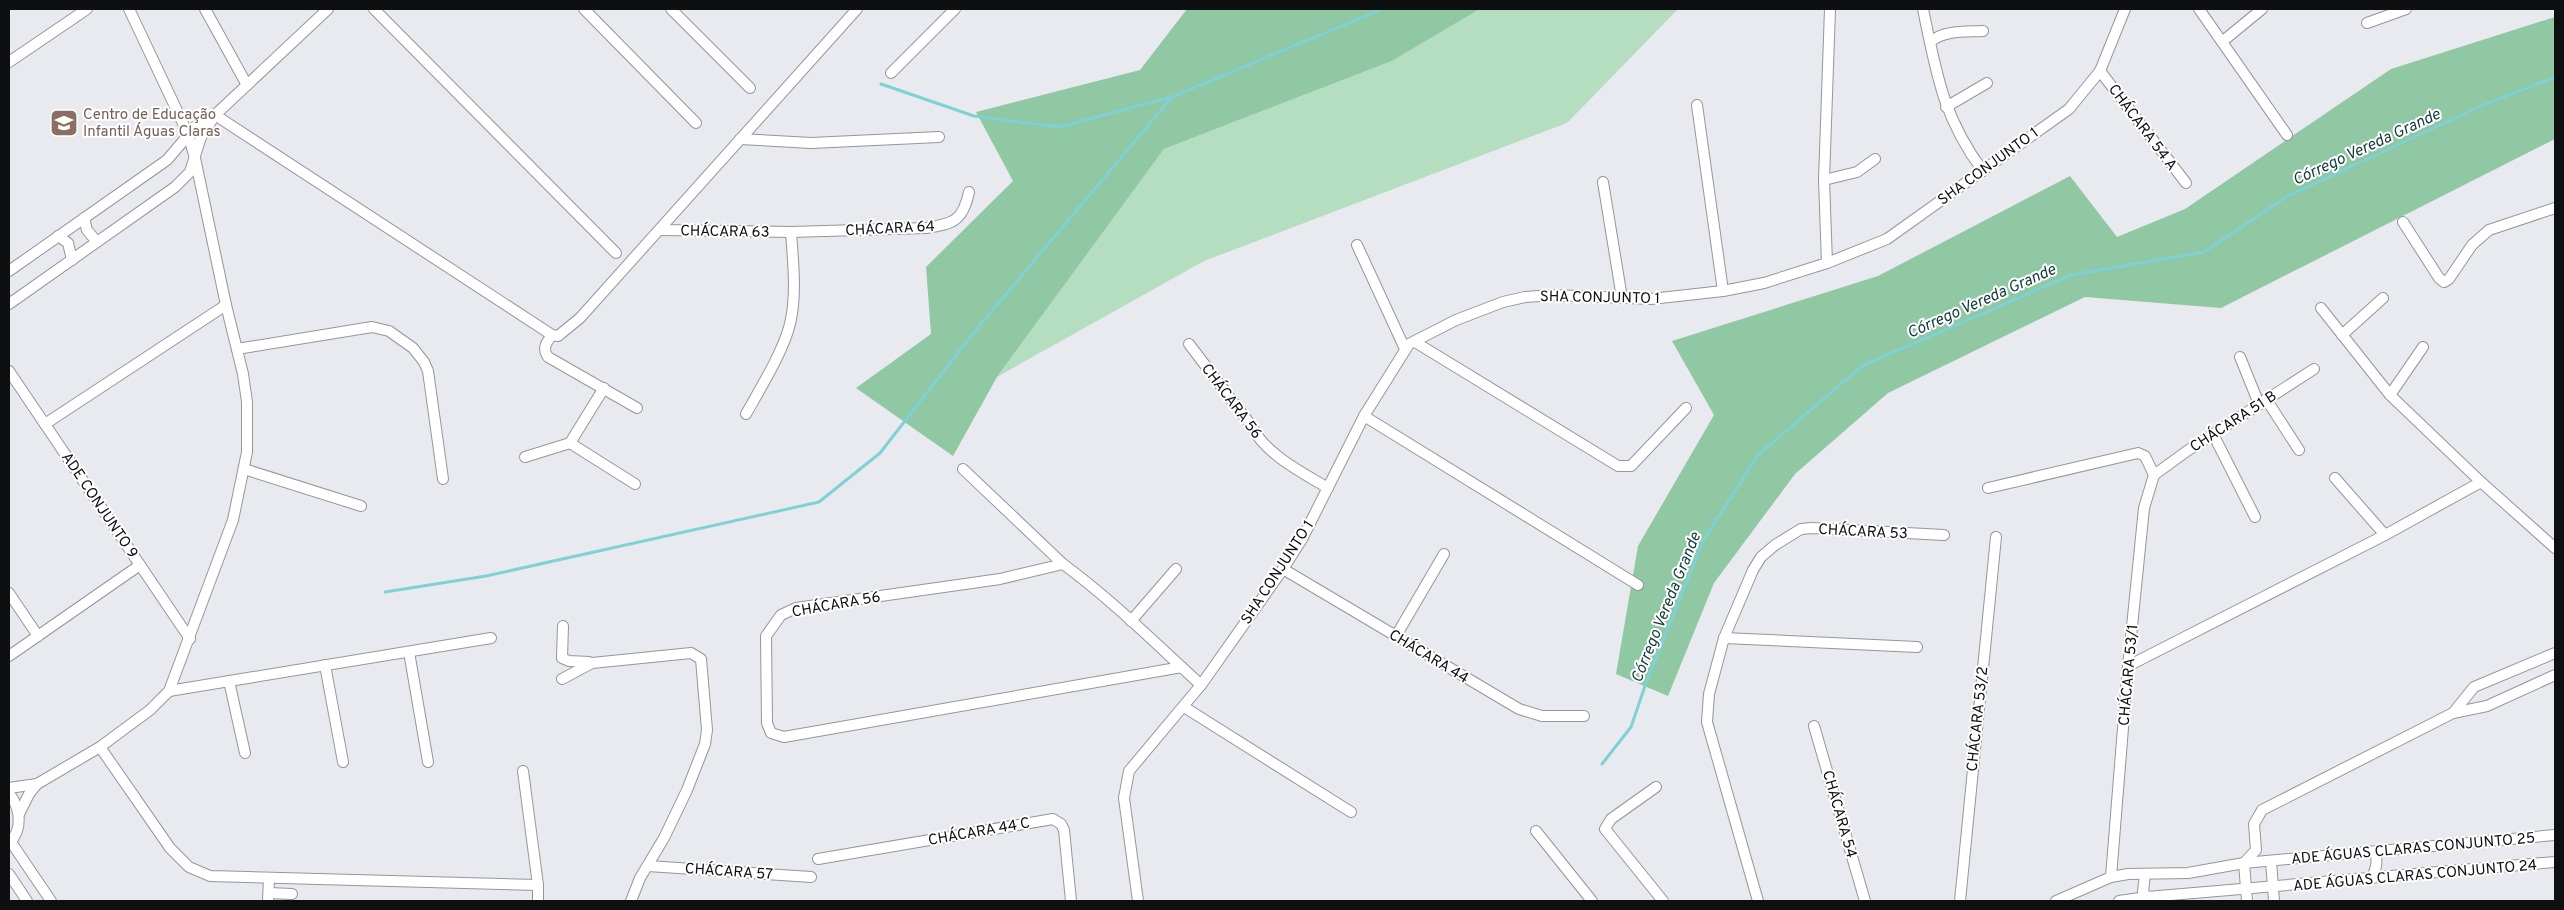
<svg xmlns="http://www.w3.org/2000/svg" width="2564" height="910" font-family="Overpass,sans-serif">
<rect width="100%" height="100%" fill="#e9eaf0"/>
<path fill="#b5dec1" d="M 1480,9 L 1678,9 L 1567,123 L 1204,261 L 997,377 L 1164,149 L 1392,61 Z"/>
<g fill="#8fc8a2">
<path d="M 1187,9 L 1480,9 L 1392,61 L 1164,149 L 997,377 L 953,456 L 856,388 L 931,334 L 926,267 L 1013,181 L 976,112 L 1140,70 Z"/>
<path d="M 2555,17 L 2555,139 L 2221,308 L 2085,297 L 1888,393 L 1795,474 L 1714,583 L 1668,696 L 1616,674 L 1638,546 L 1714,415 L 1672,341 L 1878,276 L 2070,176 L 2117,237 L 2185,209 L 2391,69 Z"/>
</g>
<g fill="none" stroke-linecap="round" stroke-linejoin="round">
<g stroke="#7fd1d5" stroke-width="3">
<path d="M 881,84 L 974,116 L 1059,127 L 1171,97"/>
<path d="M 385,592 L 486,576 L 819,502 L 880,453 L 975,331 L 1172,97 L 1382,9"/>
<path d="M 1602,764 L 1631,727 L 1646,683 L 1703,541 L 1758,455 L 1862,366 L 2071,275 L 2204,252 L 2286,197 L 2481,106 L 2555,77"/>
</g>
<defs>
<g id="minor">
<path d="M 205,9 L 247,85"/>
<path d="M 374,9 L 616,253"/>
<path d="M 584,9 L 696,123"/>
<path d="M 671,9 L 750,88"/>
<path d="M 1923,9 C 1936,72 1943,118 1983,171"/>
<path d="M 2199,9 L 2287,135"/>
<path d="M 2367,23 L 2406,9"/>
<path d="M 2223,41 L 2262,9"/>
<path d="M 1930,42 C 1944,30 1965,32 1983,31"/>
<path d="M 9,62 L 87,9"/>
<path d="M 2100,71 L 2186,183"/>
<path d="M 891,73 L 955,9"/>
<path d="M 1697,105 L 1723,291"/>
<path d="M 1946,107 L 1987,83"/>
<path d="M 215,115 L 552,335 L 558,336 L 580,318 L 857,9"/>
<path d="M 740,139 L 811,143 L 939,137"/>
<path d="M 1824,180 L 1857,172 L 1875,159"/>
<path d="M 1603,182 L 1622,298"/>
<path d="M 84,218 L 87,230 L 97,242"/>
<path d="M 2403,222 L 2439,278 L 2444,282 L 2449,279 L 2472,245 L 2489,230 L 2555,208"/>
<path d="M 660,230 L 791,232 L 926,228 C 953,224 963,221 969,192"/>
<path d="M 58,236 L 68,243 L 72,260"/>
<path d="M 1357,245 L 1405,349"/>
<path d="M 1827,263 L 1824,180 L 1830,9"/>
<path d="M 9,271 L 167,160 L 196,126 L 212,116"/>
<path d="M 9,304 L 175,187 L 190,172 L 201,137 L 215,115 L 328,9"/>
<path d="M 2321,308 L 2390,395"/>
<path d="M 552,335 C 546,343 542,348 548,357 L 637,408"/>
<path d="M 2342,335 L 2383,298"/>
<path d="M 1415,342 L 1618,466 L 1631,466 L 1686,408"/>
<path d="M 1189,344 L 1253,428 C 1265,454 1305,474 1328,488"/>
<path d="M 2423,347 L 2390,395 L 2481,482 L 2555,548"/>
<path d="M 237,349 L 372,327 L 389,331 L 413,348 L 424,362 L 428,371 L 443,479"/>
<path d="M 2240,357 L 2259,404"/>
<path d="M 9,371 L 190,639"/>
<path d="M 604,388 L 570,443 L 635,484"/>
<path d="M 2266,399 L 2299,450"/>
<path d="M 746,414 C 760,389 783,352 790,324 C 797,294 793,262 791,232"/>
<path d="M 1364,416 L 1638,585"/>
<path d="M 45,424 L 226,305"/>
<path d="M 2213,434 L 2255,517"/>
<path d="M 525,457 L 570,443"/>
<path d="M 244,469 L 361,506"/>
<path d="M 963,469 L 1063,564"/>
<path d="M 2154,475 L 2187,451 L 2314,369"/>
<path d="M 2335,478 L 2385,535"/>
<path d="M 1988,488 L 2138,453 L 2145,456 L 2154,475"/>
<path d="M 1283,569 L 1519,709 L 1542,716 L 1584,716"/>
<path d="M 9,593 L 38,636"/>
<path d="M 1131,621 L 1176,569"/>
<path d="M 563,626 L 562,658 L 569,661 L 589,662"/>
<path d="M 1396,636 L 1444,554"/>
<path d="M 1724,638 L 1917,647"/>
<path d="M 409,652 L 428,762"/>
<path d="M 9,656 L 140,565"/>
<path d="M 325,665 L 343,762"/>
<path d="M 2128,666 L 2385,535 L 2481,482"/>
<path d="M 1182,667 L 784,737 L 771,733 L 767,723 L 766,636 L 781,615 L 796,608 L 1000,579 L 1063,564 C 1112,600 1156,644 1201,685"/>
<path d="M 562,679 L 592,663 L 691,653 L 701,659 L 707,730 L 705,744 L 687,790 L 664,838 L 640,878 L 631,901"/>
<path d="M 229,681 L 245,753"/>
<path d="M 169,691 L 491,638"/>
<path d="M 1184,707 L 1351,812"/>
<path d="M 2453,713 L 2474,687 L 2555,653"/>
<path d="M 1814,726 L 1865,901"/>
<path d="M 100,747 L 170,848 L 189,867 L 210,876 L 538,885 L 538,901"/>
<path d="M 523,771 L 538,885"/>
<path d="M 1656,787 L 1611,819 L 1605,829 L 1663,901"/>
<path d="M 9,788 L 37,784 L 100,747 L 150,710 L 169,691 L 233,520 L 247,452 L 247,402 L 243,374 L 226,305 L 195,158 L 188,134 L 129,9"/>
<path d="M 9,793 C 21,809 23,829 9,844"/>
<path d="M 19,814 L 29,794 L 37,784"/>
<path d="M 1536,831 L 1592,901"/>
<path d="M 11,842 L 51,901"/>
<path d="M 818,859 L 1053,819 L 1061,824 L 1064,830 L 1071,901"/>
<path d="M 2271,861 L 2274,901"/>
<path d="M 648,866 L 811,877"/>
<path d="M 9,874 L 27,901"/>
<path d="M 2145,874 L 2143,892 L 2147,897"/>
<path d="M 2111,877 L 2128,666 L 2144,508 L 2154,475"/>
<path d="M 2370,879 C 2377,871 2377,862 2376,852"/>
<path d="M 269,893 L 292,894"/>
<path d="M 268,901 L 269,878"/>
<path d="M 1138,901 L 1124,798 L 1129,771 L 1201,685 L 1283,569 L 1302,539 L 1364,416 L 1409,344 L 1456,320 L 1503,302 L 1525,297 L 1553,295 L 1651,299 L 1723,291 L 1764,283 L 1827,263 L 1887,239 L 2069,109 L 2100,71 L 2125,9"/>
<path d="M 1758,901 L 1707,722 L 1709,694 L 1724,638 L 1753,570 L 1761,557 L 1775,545 L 1801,529 L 1812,528 L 1944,535"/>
<path d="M 1960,901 L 1996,537"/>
<path d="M 2056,901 L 2111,877 L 2128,874 L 2188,873 L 2244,863 L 2555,835"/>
<path d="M 2119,901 L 2147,897 L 2555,862"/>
<path d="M 2247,901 L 2244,863 L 2256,850 L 2254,824 L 2262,810 L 2453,713 L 2487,706 L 2555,675"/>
</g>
</defs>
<use href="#minor" stroke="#95969b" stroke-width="12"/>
<use href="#minor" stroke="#fff" stroke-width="10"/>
</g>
<defs>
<symbol id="school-square" viewBox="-11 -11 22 22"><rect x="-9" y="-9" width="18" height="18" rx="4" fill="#8d6e63" stroke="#fff"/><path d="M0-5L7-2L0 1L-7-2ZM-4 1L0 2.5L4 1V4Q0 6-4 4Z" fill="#fff"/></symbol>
</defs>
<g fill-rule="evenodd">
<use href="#school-square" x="48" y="107" width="32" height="32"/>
</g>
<g text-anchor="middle" stroke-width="4" stroke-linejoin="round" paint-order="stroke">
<g font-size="15" fill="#785e54" stroke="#fff" text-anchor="start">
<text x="83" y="119">Centro de Educação<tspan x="83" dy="17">Infantil Águas Claras</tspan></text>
</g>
<g font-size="15" fill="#0e0f10" stroke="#fff">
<text transform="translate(2143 127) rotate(53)" y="5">CHÁCARA 54 A</text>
<text transform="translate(1988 166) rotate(-36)" y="5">SHA CONJUNTO 1</text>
<text transform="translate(890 228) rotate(-3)" y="5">CHÁCARA 64</text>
<text transform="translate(725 231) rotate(1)" y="5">CHÁCARA 63</text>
<text transform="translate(1600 297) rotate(1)" y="5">SHA CONJUNTO 1</text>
<text transform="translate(1232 401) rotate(53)" y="5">CHÁCARA 56</text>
<text transform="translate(2233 421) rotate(-33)" y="5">CHÁCARA 51 B</text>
<text transform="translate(100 505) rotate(56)" y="5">ADE CONJUNTO 9</text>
<text transform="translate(1863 531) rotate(3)" y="5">CHÁCARA 53</text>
<text transform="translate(1277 572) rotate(-57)" y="5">SHA CONJUNTO 1</text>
<text transform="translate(836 604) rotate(-10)" y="5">CHÁCARA 56</text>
<text transform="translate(1429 656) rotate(31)" y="5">CHÁCARA 44</text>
<text transform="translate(2128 675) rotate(-85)" y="5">CHÁCARA 53/1</text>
<text transform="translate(1977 719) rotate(-84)" y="5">CHÁCARA 53/2</text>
<text transform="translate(1840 814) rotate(74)" y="5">CHÁCARA 54</text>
<text transform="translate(979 831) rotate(-10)" y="5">CHÁCARA 44 C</text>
<text transform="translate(2413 848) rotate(-5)" y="5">ADE ÁGUAS CLARAS CONJUNTO 25</text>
<text transform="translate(729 871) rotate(4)" y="5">CHÁCARA 57</text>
<text transform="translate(2415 875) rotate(-5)" y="5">ADE ÁGUAS CLARAS CONJUNTO 24</text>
</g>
<g font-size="16" font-style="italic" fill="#143b3d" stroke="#fff">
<text transform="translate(2366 146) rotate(-25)" y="6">Córrego Vereda Grande</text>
<text transform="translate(1981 300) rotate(-24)" y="6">Córrego Vereda Grande</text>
<text transform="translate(1665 607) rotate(-68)" y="6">Córrego Vereda Grande</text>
</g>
</g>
<rect width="2564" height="910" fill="none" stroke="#0e0f10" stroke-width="20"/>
</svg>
